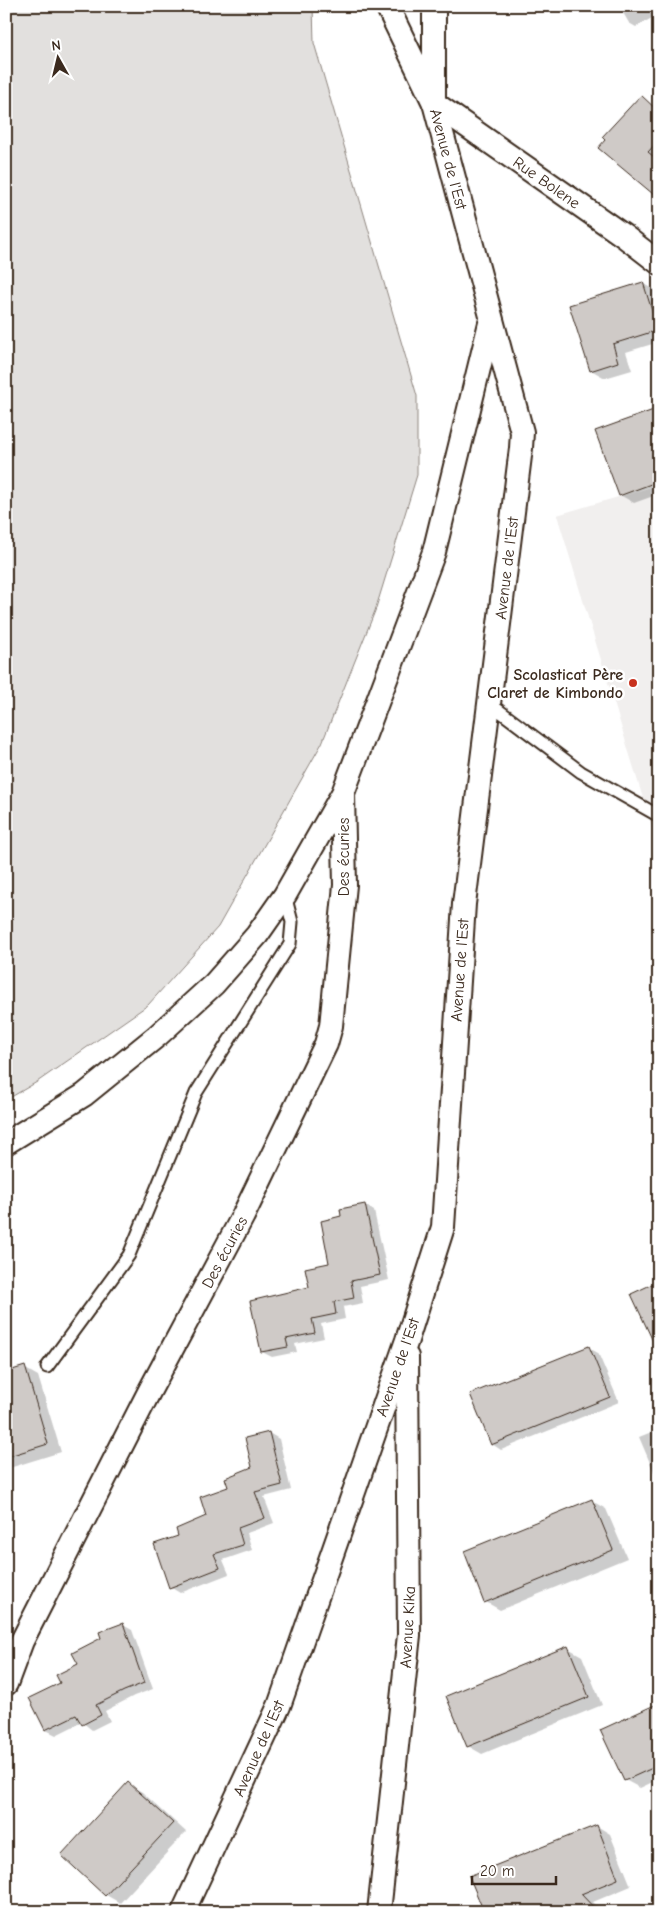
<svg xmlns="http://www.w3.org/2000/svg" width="665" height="1918" font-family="'Comic Neue',sans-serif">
<rect width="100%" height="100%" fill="#fff"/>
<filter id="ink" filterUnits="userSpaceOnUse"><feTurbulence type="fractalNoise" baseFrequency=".02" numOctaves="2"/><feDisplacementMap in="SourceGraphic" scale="10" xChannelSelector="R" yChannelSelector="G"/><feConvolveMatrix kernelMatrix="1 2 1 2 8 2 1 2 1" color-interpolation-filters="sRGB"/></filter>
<g filter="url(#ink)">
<path fill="#f1efee" d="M 659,485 L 659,851 L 557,515 Z"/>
<path fill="#e2e0de" stroke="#8e857e" d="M 6,6 L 313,6 L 314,43 L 417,396 L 417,475 L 375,611 L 322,743 L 218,927 L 148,1005 L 37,1082 L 6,1100 Z"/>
<g fill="#0003">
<path d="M 619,6 L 659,6 L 659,14 L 636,27 L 629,23 Z"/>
<path d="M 641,97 L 659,110 L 659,155 L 656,158 L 659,160 L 659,172 L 647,186 Z"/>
<path d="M 643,283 L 657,291 L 659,298 L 659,342 L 626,352 L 632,370 L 605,378 L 591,370 Z"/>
<path d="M 659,409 L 659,494 L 634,503 L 620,495 Z"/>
<path d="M 365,1205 L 374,1211 L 389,1280 L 360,1286 L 363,1303 L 343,1307 L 345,1319 L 321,1324 L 324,1338 L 295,1344 L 297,1352 L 272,1357 L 262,1352 L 331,1264 L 343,1217 Z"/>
<path d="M 589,1348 L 598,1353 L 619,1402 L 501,1450 L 492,1444 Z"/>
<path d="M 24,1368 L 38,1376 L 61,1452 L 6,1469 L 6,1373 Z"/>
<path d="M 659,1429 L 659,1484 L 639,1437 Z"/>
<path d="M 269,1433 L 279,1439 L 291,1490 L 264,1497 L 274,1523 L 247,1533 L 252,1550 L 223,1560 L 229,1574 L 180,1593 L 170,1587 L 180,1536 L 208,1517 L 230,1488 L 254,1468 Z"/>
<path d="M 592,1501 L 606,1509 L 627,1558 L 500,1610 L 486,1602 Z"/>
<path d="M 123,1625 L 132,1630 L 153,1689 L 134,1696 L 105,1711 L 110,1721 L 92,1730 L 82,1722 L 56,1735 L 46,1730 L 30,1699 L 61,1683 L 103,1639 Z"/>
<path d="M 568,1648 L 582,1656 L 602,1705 L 482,1754 L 468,1746 Z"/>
<path d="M 659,1705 L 659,1779 L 640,1788 L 625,1780 Z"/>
<path d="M 128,1784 L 142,1792 L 186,1832 L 120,1903 L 106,1895 Z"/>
<path d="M 597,1826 L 610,1834 L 631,1886 L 593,1902 L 603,1912 L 485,1912 Z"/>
</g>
<g fill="#cfcac7" stroke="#3b2a1e">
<path d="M 641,95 L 659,112 L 659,140 L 648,152 L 659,161 L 659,199 L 598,148 L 605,140 L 602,137 Z"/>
<path d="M 643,282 L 658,330 L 613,344 L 618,362 L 590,371 L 569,305 Z"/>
<path d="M 659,408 L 659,481 L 619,496 L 595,431 Z"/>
<path d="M 365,1204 L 380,1275 L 351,1281 L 354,1298 L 334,1302 L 336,1314 L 312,1319 L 315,1333 L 286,1339 L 288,1347 L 261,1352 L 250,1301 L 309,1287 L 305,1268 L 329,1263 L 321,1221 L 341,1216 L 340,1209 Z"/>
<path d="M 659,1281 L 659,1354 L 631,1294 Z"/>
<path d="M 589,1346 L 610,1397 L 491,1445 L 470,1394 Z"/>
<path d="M 25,1366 L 48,1444 L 6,1457 L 6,1372 Z"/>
<path d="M 269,1432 L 282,1485 L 255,1492 L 265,1518 L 238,1528 L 243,1545 L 214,1554 L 220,1568 L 169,1588 L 154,1544 L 178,1536 L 176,1529 L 206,1516 L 200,1497 L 228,1487 L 225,1478 L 252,1467 L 245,1438 Z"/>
<path d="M 592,1499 L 613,1550 L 484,1603 L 464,1551 Z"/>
<path d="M 123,1623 L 144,1683 L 124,1691 L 96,1705 L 101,1715 L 82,1725 L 76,1715 L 45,1730 L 29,1698 L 60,1683 L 56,1675 L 78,1664 L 72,1653 L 101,1638 L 99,1632 Z"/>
<path d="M 568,1646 L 589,1697 L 467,1747 L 446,1696 Z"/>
<path d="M 659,1703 L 659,1765 L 624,1781 L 600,1730 Z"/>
<path d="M 128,1782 L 173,1823 L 105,1896 L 61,1855 Z"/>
<path d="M 597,1825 L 618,1879 L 581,1894 L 598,1912 L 484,1912 L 469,1876 Z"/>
</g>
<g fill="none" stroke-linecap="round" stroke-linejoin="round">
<defs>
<g id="service">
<path d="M 489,703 L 581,772 L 659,816"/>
<path d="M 47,1367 L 129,1255 L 196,1093 L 290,944 L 292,922 L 285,895"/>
</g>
<g id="minor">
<path d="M 434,6 L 434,103 L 624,236 L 659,263"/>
<path d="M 6,1143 L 84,1095 L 157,1036 L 214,984 L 257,935 L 285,895 L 343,793 L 434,552 L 491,319"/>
<path d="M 6,1684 L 22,1641 L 149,1392 L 243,1216 L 326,1044 L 331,1026 L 345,885 L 343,794"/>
<path d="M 183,1912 L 279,1706 L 407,1340 L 443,1227 L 464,904 L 521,448 L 522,432 L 434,103 L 387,6"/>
<path d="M 379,1912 L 409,1635 L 407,1357"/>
</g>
</defs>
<use href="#service" stroke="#3b2a1e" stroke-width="15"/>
<use href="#minor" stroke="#3b2a1e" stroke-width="26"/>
<use href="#service" stroke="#fff" stroke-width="11"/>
<use href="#minor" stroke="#fff" stroke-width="22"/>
</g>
</g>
<circle fill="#c8321e" stroke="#fff" stroke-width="2" cx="633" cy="683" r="5"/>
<g text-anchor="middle" stroke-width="5" stroke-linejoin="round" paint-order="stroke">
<g font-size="16" fill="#3b2a1e" stroke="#fff">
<text transform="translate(449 159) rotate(75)" y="6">Avenue de l'Est</text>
<text transform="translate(547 182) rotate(35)" y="6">Rue Bolene</text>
<text transform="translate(506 568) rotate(-83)" y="6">Avenue de l'Est</text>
<text transform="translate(343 857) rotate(-90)" y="6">Des écuries</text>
<text transform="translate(459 970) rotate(-86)" y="6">Avenue de l'Est</text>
<text transform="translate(224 1252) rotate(-62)" y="6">Des écuries</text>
<text transform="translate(397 1367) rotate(-71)" y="6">Avenue de l'Est</text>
<text transform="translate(407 1627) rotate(-87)" y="6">Avenue Kika</text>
<text transform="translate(258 1748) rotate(-66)" y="6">Avenue de l'Est</text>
</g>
<g font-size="16" font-weight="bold" fill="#3b2a1e" stroke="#fff" text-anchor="end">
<text x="623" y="680">Scolasticat Père<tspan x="623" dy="18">Claret de Kimbondo</tspan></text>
</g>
</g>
<rect width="665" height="1918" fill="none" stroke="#fff" stroke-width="25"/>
<rect x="12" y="12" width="640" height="1893" fill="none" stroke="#3b2a1e" stroke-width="2" filter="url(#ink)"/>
<g transform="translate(58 58) rotate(352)" stroke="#ffffff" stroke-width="4" paint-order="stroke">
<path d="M0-4L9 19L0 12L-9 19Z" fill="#3b2a1e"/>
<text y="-8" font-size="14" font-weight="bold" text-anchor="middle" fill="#3b2a1e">N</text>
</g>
<path d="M472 1876v8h84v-8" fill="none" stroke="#3b2a1e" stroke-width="2.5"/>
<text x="480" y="1876" font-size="15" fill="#3b2a1e" stroke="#ffffff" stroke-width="4" paint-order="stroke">20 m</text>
</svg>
